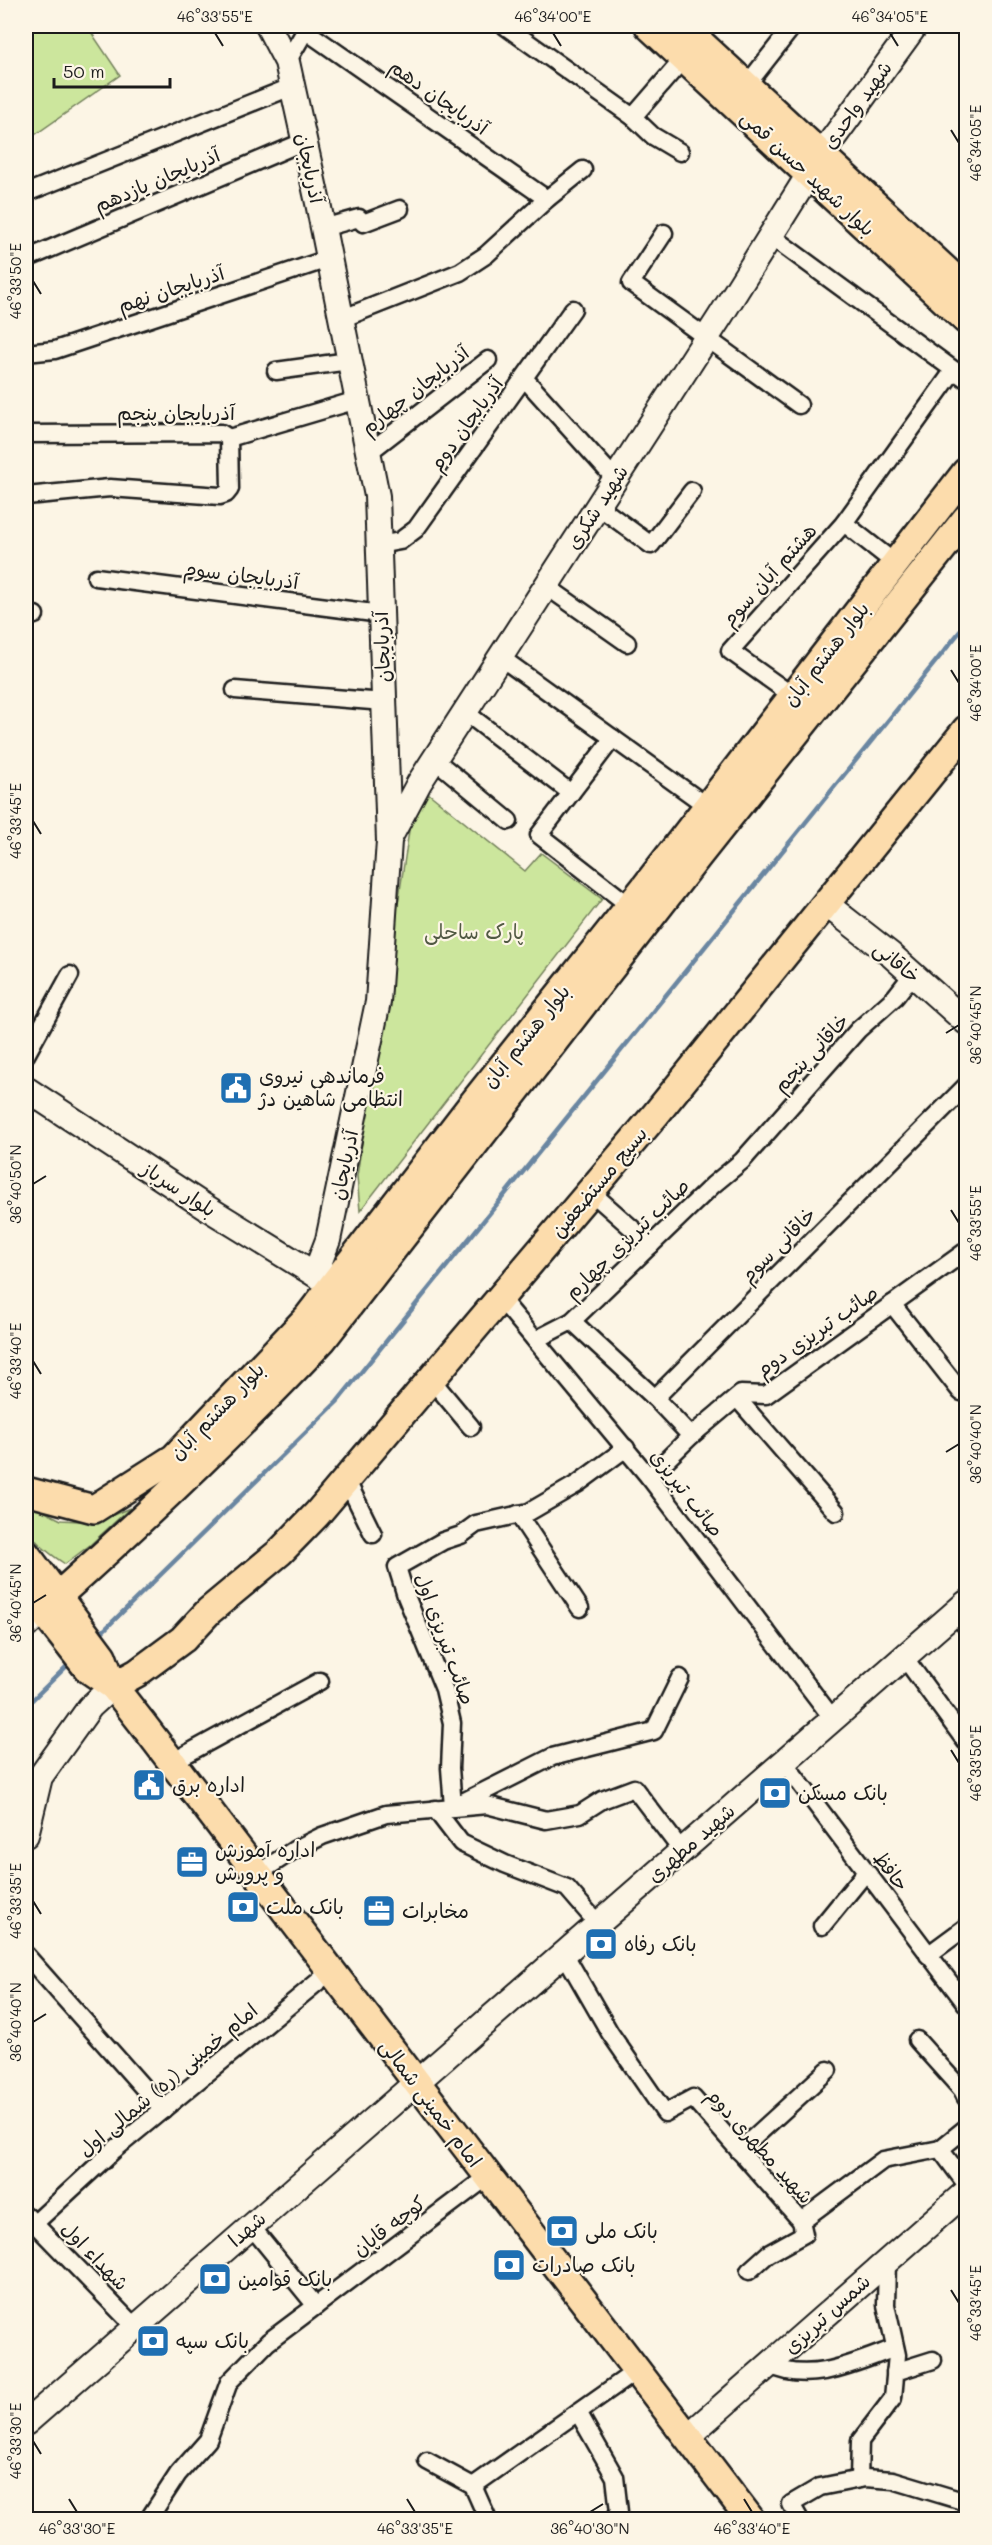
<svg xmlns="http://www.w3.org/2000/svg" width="992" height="2545" font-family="Mali,'Playpen Sans Arabic',sans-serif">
<rect width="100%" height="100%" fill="#fcf5e5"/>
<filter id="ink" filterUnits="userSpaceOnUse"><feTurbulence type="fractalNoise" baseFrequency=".0167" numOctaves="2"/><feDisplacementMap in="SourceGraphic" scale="12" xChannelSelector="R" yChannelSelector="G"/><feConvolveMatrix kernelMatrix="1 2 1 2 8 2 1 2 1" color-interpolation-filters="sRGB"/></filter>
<g filter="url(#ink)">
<g fill="#cce69d" stroke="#74815c" stroke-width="1.5">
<path d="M 26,26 L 87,26 L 120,75 L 26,141 Z"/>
<path d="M 428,793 L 525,871 L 541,853 L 602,899 L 360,1211 L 357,1176 L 412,811 Z"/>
<path d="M 29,1504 L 61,1520 L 96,1522 L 130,1508 L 90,1545 L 65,1564 C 44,1550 18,1532 29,1504 Z"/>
</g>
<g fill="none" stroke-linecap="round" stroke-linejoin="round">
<g stroke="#6b86a1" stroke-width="4.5">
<path d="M 98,1636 L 337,1402 L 966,624"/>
<path d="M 26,1706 L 72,1661"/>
</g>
<defs>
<g id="street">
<path d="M 505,26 L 633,117 L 684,58"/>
<path d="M 306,31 L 547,199"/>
<path d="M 287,62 L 308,26"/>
<path d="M 746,86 L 793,26"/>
<path d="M 633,117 L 653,136 L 680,152"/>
<path d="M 26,193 L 291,87"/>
<path d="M 323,228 L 359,218 L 363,223 L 400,209"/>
<path d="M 664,233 L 631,283 L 799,405"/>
<path d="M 771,236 L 966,379"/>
<path d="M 26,259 L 305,141"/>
<path d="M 341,319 L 460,272 L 486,255 L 547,199 L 583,170"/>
<path d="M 26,353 L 55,350 L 328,259"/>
<path d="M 276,371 L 349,361"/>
<path d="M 525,379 L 615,479"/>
<path d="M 26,434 L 221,433 L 229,438 L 357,400"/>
<path d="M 368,453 L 488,360"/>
<path d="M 26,496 L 110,488 L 220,496 L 226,494 L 230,489 L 229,438"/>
<path d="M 598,506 L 651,545 L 692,491"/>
<path d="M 844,523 L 896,564"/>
<path d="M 379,545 L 400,541 L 416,529 L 573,309"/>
<path d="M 96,577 L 381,614"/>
<path d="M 546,586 L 627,643"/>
<path d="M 26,616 L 35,615"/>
<path d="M 500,657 L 714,811"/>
<path d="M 235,690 L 384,702"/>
<path d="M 793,696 L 730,651 L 844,523 L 954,370"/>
<path d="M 465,712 L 571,793"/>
<path d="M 613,738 L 539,835 L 630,906"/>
<path d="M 434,759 L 509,821"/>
<path d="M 26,1055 L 70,975"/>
<path d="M 591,1192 L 651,1245"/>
<path d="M 501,1299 L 649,1477 L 833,1719"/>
<path d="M 892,1304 L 961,1392"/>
<path d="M 572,1321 L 655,1398"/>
<path d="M 535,1340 L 572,1321 L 713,1185 L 742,1161 L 858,1030 L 895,997 L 913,974"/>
<path d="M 431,1379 L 471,1427"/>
<path d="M 737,1398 L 836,1512"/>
<path d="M 691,1436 L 655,1398 L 966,1086"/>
<path d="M 626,1448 L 577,1484 L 529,1512 L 476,1524 L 461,1535 L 443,1541 L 397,1567 L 406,1596 L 444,1689 L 452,1723 L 450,1768 L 453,1807 L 552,1757 L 654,1731 L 680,1678"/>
<path d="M 649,1477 L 691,1436 L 741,1394 L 766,1395 L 966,1251"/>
<path d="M 346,1479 L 373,1534"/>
<path d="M 518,1514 L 580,1608"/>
<path d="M 956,1613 L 966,1626"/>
<path d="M 904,1657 L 966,1742"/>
<path d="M 172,1762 L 320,1681"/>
<path d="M 784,1762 L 966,2004"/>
<path d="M 435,1809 L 461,1843 L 505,1864 L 567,1888 L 598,1924"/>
<path d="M 257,1874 L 294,1850 L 322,1836 L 386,1814 L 487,1805 L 546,1820 L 580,1814 L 602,1800 L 634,1788 L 682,1851"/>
<path d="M 822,1926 L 866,1872"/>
<path d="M 564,1953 L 610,2033 L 665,2113 L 693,2098 L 801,2221 L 804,2234 L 768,2254 L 749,2271"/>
<path d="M 26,1955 L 163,2110"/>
<path d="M 928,1955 L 966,1927"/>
<path d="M 917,2040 L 962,2090 L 966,2098"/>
<path d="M 940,2149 L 966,2128"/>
<path d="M 739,2151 L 828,2070"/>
<path d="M 26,2215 L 135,2327"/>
<path d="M 801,2221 L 883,2160 L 940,2149 L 966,2184"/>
<path d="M 34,2224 L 114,2150 L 331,1971"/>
<path d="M 251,2226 L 316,2306"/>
<path d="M 770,2365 C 809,2385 857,2362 895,2348"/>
<path d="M 895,2372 L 933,2360"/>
<path d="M 578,2412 L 615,2477 L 619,2512 L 613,2520"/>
<path d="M 427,2461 L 473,2486 L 488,2520"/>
<path d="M 859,2479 L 860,2441 L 893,2398 L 897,2355 L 886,2305 L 887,2261"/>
<path d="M 473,2486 L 636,2371"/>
<path d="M 148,2520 L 178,2474 L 208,2440 L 229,2382 L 268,2342 L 487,2177"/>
<path d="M 797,2520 L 799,2518 L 791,2504 L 820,2487 L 865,2478 L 893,2480 L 966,2502"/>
</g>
<g id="secondary">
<path d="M 268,26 L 287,62 L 318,203 L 377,496 L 389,841 L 378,1002 L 328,1240 L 315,1274"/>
<path d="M 389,839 L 419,783 L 720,317 L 821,155 L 915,26"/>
<path d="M 826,904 L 890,954 L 966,1022"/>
<path d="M 26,1089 L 204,1206 L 329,1283"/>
<path d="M 26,1626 L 57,1597"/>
<path d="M 26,1835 L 40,1777 L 90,1707 L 113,1686"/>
<path d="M 26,2423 L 966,1603"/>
<path d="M 687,2437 L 966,2192"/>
</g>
<g id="primary">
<path d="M 649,26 L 966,320"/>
<path d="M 682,26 L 966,289"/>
<path d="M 26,1491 L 94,1509 L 174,1458 L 308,1317 L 474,1102 L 646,886 L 966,472"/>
<path d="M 26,1554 L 102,1656 L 113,1686"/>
<path d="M 26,1590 L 88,1669 L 113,1686 L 142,1723 L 751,2520"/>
<path d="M 59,1595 C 150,1513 239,1429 323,1339 L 698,856 L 966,519"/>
<path d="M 113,1686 L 137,1673 L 183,1639 L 209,1611 L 280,1552 L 317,1514 L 656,1114 L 966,730"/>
</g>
</defs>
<use href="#street" stroke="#1c1c1c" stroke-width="21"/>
<use href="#secondary" stroke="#1c1c1c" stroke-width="28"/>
<use href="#primary" stroke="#1c1c1c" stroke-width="32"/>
<use href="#street" stroke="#fcf5e5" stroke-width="16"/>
<use href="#secondary" stroke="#fcf5e5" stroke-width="24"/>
<use href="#primary" stroke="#fcdcac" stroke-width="27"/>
</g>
</g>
<path fill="none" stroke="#1c1c1c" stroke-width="2" d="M 215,33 L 223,46M 553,33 L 561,46M 890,33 L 898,46M 951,130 L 959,143M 33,281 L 41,294M 951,670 L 959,683M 33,821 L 41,834M 946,1033 L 959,1025M 33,1184 L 46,1176M 951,1210 L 959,1223M 33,1361 L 41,1374M 946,1452 L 959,1444M 33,1603 L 46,1595M 951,1750 L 959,1763M 33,1901 L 41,1914M 33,2022 L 46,2014M 951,2290 L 959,2303M 33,2441 L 41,2454M 69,2499 L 77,2512M 407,2499 L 415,2512M 744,2499 L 752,2512M 590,2512 L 603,2504"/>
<defs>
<symbol id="civic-square" viewBox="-11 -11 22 22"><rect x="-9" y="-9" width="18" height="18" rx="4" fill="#1f6fb2" stroke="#fcf5e5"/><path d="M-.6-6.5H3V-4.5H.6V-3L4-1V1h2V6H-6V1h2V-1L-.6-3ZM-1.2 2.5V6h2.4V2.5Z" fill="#fff"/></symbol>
<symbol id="bank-square" viewBox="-11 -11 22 22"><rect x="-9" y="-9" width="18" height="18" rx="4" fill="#1f6fb2" stroke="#fcf5e5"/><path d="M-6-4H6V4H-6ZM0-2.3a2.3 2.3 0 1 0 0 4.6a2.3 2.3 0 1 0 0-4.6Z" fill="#fff"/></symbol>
<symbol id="office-square" viewBox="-11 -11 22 22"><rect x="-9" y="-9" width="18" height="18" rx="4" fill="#1f6fb2" stroke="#fcf5e5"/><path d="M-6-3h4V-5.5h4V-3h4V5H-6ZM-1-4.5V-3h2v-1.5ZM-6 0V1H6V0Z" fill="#fff"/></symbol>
</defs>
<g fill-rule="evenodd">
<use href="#civic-square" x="217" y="1069" width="38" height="38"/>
<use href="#civic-square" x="130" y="1766" width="38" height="38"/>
<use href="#bank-square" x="756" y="1774" width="38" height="38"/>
<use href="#office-square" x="173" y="1843" width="38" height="38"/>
<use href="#bank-square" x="224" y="1888" width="38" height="38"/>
<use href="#office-square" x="360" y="1892" width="38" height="38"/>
<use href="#bank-square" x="582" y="1925" width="38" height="38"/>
<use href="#bank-square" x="543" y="2212" width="38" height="38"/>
<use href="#bank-square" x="490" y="2246" width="38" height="38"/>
<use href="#bank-square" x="196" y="2260" width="38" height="38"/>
<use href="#bank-square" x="134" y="2322" width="38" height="38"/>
</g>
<g text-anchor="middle" stroke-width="4.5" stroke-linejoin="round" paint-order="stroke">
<g font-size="20" fill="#1c1c1c" stroke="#fcf5e5">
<text transform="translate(439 97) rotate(35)" y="7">آذربایجان دهم</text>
<text transform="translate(857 105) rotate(-54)" y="7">شهید واحدی</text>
<text transform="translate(310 168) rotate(78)" y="7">آذربایجان</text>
<text transform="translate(808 173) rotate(43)" y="7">بلوار شهید حسن قمی</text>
<text transform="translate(157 180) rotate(-23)" y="7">آذربایجان یازدهم</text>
<text transform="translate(171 289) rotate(-18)" y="7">آذربایجان نهم</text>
<text transform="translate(415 390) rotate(-38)" y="7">آذربایجان چهارم</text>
<text x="176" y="420">آذربایجان پنجم</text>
<text transform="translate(466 424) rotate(-54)" y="7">آذربایجان دوم</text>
<text transform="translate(597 507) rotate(-57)" y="7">شهید شکری</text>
<text transform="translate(241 575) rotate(7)" y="7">آذربایجان سوم</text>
<text transform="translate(769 575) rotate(-48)" y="7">هشتم آبان سوم</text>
<text transform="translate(382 647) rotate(-92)" y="7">آذربایجان</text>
<text transform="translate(826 654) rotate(-52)" y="7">بلوار هشتم آبان</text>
<text transform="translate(897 962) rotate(40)" y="7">خاقانی</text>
<text transform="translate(526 1036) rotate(-51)" y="7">بلوار هشتم آبان</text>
<text transform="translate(811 1053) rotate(-47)" y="7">خاقانی پنجم</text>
<text transform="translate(344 1165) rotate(-78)" y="7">آذربایجان</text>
<text transform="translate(599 1182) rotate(-50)" y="7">بسیج مستضعفین</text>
<text transform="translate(179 1189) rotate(33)" y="7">بلوار سرباز</text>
<text transform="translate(627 1239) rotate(-44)" y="7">صائب تبریزی چهارم</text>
<text transform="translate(778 1245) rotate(-45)" y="7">خاقانی سوم</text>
<text transform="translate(817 1331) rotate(-35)" y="7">صائب تبریزی دوم</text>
<text transform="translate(217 1411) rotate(-46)" y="7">بلوار هشتم آبان</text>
<text transform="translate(687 1493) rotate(52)" y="7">صائب تبریزی</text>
<text transform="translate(445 1639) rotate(70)" y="7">صائب تبریزی اول</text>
<text transform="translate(691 1843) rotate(-41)" y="7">شهید مطهری</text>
<text transform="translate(891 1871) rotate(53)" y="7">حافظ</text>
<text transform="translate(168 2080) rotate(-40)" y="7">امام خمینی (ره) شمالی اول</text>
<text transform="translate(431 2103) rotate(53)" y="7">امام خمینی شمالی</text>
<text transform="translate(760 2146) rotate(48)" y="7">شهید مطهری دوم</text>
<text transform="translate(389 2226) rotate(-37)" y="7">کوچه قاپان</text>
<text transform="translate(247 2229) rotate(-41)" y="7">شهدا</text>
<text transform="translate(95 2256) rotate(46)" y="7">شهداء اول</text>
<text transform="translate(827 2314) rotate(-42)" y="7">شمس تبریزی</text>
</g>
<g font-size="20" fill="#515943" stroke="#fcf5e5">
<text x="474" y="939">پارک ساحلی</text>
</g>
<g font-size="20" fill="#1c1c1c" stroke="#fcf5e5" text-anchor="start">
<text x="259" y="1083">فرماندهی نیروی<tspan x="259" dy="23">انتظامی شاهین دژ</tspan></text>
<text x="172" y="1792">اداره برق</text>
<text x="798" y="1800">بانک مسکن</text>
<text x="215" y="1857">اداره آموزش<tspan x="215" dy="23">و پرورش</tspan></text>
<text x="266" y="1914">بانک ملت</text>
<text x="402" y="1918">مخابرات</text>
<text x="624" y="1951">بانک رفاه</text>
<text x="585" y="2238">بانک ملی</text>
<text x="532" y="2272">بانک صادرات</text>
<text x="238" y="2286">بانک قوامین</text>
<text x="176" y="2348">بانک سپه</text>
</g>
</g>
<rect width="992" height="2545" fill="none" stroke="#fcf5e5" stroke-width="66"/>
<path d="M54 78v9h116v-9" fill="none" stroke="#1c1c1c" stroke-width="3"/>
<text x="63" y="78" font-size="18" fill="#1c1c1c" stroke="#fcf5e5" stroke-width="4.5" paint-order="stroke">50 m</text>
<rect x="33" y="33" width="926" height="2479" fill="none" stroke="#1c1c1c" stroke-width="2"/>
<g font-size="15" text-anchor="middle" fill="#1c1c1c">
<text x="215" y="22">46°33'55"E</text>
<text x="553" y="22">46°34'00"E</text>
<text x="890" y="22">46°34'05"E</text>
<text transform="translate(976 143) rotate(-90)" y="5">46°34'05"E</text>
<text transform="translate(16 281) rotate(-90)" y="5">46°33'50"E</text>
<text transform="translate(976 683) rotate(-90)" y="5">46°34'00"E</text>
<text transform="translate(16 821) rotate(-90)" y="5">46°33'45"E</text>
<text transform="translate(976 1025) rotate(-90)" y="5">36°40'45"N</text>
<text transform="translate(16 1184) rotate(-90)" y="5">36°40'50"N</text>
<text transform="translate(976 1223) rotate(-90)" y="5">46°33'55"E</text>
<text transform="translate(16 1361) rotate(-90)" y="5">46°33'40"E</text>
<text transform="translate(976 1444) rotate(-90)" y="5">36°40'40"N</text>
<text transform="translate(16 1603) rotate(-90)" y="5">36°40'45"N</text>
<text transform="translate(976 1763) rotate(-90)" y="5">46°33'50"E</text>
<text transform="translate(16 1901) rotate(-90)" y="5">46°33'35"E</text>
<text transform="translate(16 2022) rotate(-90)" y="5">36°40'40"N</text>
<text transform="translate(976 2303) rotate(-90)" y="5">46°33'45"E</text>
<text transform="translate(16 2441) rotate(-90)" y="5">46°33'30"E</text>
<text x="77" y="2534">46°33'30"E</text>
<text x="415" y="2534">46°33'35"E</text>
<text x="590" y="2534">36°40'30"N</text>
<text x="752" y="2534">46°33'40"E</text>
</g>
</svg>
